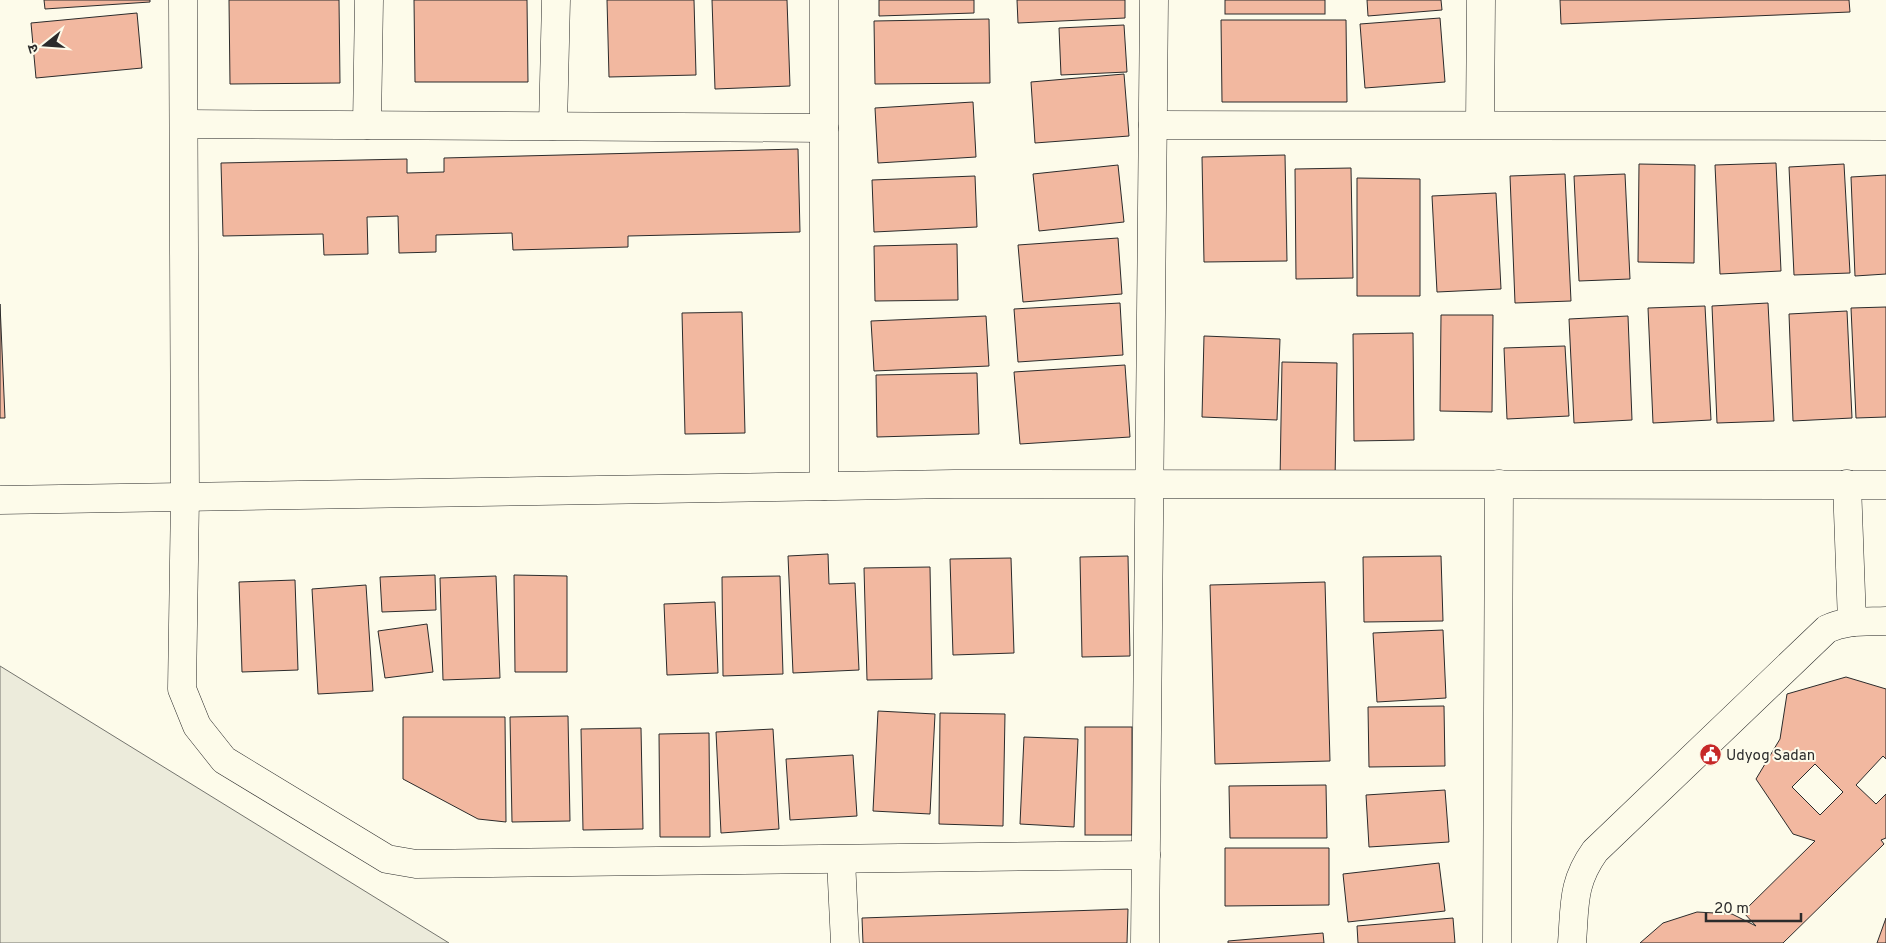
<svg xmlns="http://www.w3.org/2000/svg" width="1886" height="943" font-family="Overpass,'Noto Sans Devanagari',sans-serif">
<rect width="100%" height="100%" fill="#fdfbea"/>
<path fill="#ecebdb" stroke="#74746e" d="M 0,666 L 449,943 L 0,943 Z"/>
<g fill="#f2b8a0" stroke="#2b2b2b" fill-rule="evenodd">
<path d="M 44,0 L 150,0 L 150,2 L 45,9 Z"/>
<path d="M 229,0 L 339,0 L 340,83 L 230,84 Z"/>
<path d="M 414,0 L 527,0 L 528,82 L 415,82 Z"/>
<path d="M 607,0 L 694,0 L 696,75 L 609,77 Z"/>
<path d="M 712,0 L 787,0 L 790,86 L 715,89 Z"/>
<path d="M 879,0 L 974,0 L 974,13 L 879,16 Z"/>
<path d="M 1017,0 L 1125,0 L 1125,18 L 1018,23 Z"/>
<rect x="1225" y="0" width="100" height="14"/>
<path d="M 1367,0 L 1441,0 L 1442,10 L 1368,16 Z"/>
<path d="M 1560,0 L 1849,0 L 1850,12 L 1561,24 Z"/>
<path d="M 137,13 L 142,68 L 36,78 L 31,23 Z"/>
<path d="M 1440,18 L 1445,82 L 1365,88 L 1360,24 Z"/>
<path d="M 989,19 L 990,83 L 875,84 L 874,21 Z"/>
<path d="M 1221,20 L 1346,20 L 1347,102 L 1222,102 Z"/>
<path d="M 1124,25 L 1127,72 L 1061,75 L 1059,28 Z"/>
<path d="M 1124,74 L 1129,136 L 1035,143 L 1031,82 Z"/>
<path d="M 973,102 L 976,157 L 878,163 L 875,108 Z"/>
<path d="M 798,149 L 800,232 L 628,236 L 628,247 L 513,250 L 512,233 L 436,235 L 436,252 L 399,253 L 398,216 L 367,217 L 368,254 L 324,255 L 323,234 L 223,236 L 221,163 L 407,159 L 407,173 L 444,172 L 444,158 Z"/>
<path d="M 1285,155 L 1287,261 L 1204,262 L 1202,157 Z"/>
<path d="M 1776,163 L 1781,271 L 1720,274 L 1715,165 Z"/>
<path d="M 1639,164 L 1695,165 L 1694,263 L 1638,262 Z"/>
<path d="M 1844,164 L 1850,273 L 1794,275 L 1789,167 Z"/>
<path d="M 1118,165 L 1124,222 L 1039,231 L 1033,174 Z"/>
<path d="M 1351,168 L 1353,278 L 1296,279 L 1295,169 Z"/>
<path d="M 1565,174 L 1571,301 L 1515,303 L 1510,176 Z"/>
<path d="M 1625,174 L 1630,279 L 1579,281 L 1574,176 Z"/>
<path d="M 1886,175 L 1886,274 L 1855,276 L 1851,177 Z"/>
<path d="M 975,176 L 977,227 L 874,232 L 872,180 Z"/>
<path d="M 1357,178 L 1420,179 L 1420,296 L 1357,296 Z"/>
<path d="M 1496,193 L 1501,289 L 1437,292 L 1432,196 Z"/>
<path d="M 1118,238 L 1122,294 L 1023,302 L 1018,245 Z"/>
<path d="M 957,244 L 958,300 L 875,301 L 874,246 Z"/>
<path d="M 1120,303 L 1123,355 L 1018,362 L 1014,309 Z"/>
<path d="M 1768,303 L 1774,421 L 1717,423 L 1712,306 Z"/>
<path d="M 0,304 L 5,418 L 0,418 Z"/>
<path d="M 1705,306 L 1711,420 L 1653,423 L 1648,308 Z"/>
<path d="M 1886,307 L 1886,417 L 1856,418 L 1851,308 Z"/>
<path d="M 1847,311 L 1852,418 L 1793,421 L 1789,314 Z"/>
<path d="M 742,312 L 745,433 L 685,434 L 682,313 Z"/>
<path d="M 1441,315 L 1493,315 L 1492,412 L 1440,411 Z"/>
<path d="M 986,316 L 989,366 L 874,371 L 871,321 Z"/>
<path d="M 1628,316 L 1632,420 L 1574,423 L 1569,319 Z"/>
<path d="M 1413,333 L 1414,440 L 1354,441 L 1353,334 Z"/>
<path d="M 1204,336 L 1280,339 L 1277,420 L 1202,417 Z"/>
<path d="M 1565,346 L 1569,416 L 1507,419 L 1504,348 Z"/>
<path d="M 1282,362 L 1337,363 L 1335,481 L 1280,480 Z"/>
<path d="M 1125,365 L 1130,437 L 1020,444 L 1014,372 Z"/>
<path d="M 977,373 L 979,434 L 877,437 L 876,375 Z"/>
<path d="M 828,554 L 829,584 L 855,583 L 859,670 L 793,673 L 788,556 Z"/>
<path d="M 1128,556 L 1130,656 L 1082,657 L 1080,557 Z"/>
<path d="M 1441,556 L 1443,621 L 1364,622 L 1363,557 Z"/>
<path d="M 1011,558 L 1014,653 L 953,655 L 950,559 Z"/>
<path d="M 930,567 L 932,679 L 867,680 L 864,568 Z"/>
<path d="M 435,575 L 436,610 L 382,612 L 380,577 Z"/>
<path d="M 514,575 L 567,576 L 567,672 L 515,672 Z"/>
<path d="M 496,576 L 500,678 L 443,680 L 440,578 Z"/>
<path d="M 780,576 L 783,674 L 723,676 L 722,577 Z"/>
<path d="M 295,580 L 298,670 L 242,672 L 239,582 Z"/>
<path d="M 1325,582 L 1330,761 L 1215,764 L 1210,585 Z"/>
<path d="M 366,585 L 373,691 L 318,694 L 312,589 Z"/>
<path d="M 715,602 L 718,673 L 667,675 L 664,604 Z"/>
<path d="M 427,624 L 433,672 L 385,678 L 378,631 Z"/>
<path d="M 1443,630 L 1446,698 L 1377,702 L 1373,633 Z"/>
<path d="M 1846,677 L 1886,689 L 1886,759 L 1883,756 L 1856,785 L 1876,804 L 1886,794 L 1886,838 L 1881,840 L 1884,844 L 1783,943 L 1640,943 L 1663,923 L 1697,912 L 1732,914 L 1756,926 L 1743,912 L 1815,841 L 1793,834 L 1756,779 L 1780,739 L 1787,694 ZM 1815,764 L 1843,792 L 1820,815 L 1792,787 Z"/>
<path d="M 1444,706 L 1445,766 L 1369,767 L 1368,707 Z"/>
<path d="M 878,711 L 935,714 L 930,814 L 873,811 Z"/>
<path d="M 940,713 L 1005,714 L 1003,826 L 939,824 Z"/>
<path d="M 568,716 L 570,821 L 512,822 L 510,717 Z"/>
<path d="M 403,717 L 505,717 L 506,822 L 478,819 L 403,779 Z"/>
<rect x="1085" y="727" width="47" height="108"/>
<path d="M 641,728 L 643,829 L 583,830 L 581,729 Z"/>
<path d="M 773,729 L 779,829 L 721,833 L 716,732 Z"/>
<path d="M 709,733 L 710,837 L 660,837 L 659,734 Z"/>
<path d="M 1024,737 L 1078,739 L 1074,827 L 1020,824 Z"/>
<path d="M 853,755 L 857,816 L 790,820 L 786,759 Z"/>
<path d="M 1326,785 L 1327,838 L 1230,838 L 1229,786 Z"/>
<path d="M 1445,790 L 1449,842 L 1369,847 L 1366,795 Z"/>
<path d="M 1225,848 L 1329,848 L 1329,905 L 1225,906 Z"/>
<path d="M 1439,863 L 1445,911 L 1348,922 L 1343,874 Z"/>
<path d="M 1128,909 L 1127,943 L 863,943 L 862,918 Z"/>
<path d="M 1453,918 L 1455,943 L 1358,943 L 1357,926 Z"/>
<path d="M 1886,918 L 1886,943 L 1877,943 Z"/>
<path d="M 1323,933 L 1324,943 L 1228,943 L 1228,941 Z"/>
</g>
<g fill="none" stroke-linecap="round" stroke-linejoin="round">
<defs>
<g id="minor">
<path d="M 183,0 L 185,497 L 182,689 L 197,726 L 224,760 L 387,859 L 416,864 L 1146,855"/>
<path d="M 824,0 L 824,486"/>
<path d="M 184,124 L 824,128"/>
<path d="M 367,125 L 369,0"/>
<path d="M 1153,125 L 1886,126"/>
<path d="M 1480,125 L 1481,0"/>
<path d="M 553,126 L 556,0"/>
<path d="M 1847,484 L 1852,622"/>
<path d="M 0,500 L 954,484 L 1886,485"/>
<path d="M 841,860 L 845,943"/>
<path d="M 1145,943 L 1154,0"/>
<path d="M 1497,943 L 1499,484"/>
<path d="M 1572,943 C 1575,905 1572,883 1595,851 L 1827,629 C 1846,620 1865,622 1886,621"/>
</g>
</defs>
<use href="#minor" stroke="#2b2b2b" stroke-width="29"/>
<use href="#minor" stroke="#fdfbea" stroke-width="28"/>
</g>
<defs>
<symbol id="civic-disc" viewBox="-11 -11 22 22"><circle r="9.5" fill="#c62828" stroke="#fdfbea"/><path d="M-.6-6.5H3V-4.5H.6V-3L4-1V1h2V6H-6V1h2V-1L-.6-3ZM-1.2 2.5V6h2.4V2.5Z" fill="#fff"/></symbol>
</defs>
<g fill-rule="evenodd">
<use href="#civic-disc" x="1698" y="742" width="25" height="25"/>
</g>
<g text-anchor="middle" stroke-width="4" stroke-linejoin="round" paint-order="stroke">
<g font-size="15" fill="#2b2b2b" stroke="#fdfbea" text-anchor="start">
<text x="1726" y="760">Udyog Sadan</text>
</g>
</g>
<g transform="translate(45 45) rotate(253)" stroke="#fdfbea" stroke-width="4" paint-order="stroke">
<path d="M0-4L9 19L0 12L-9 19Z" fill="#2b2b2b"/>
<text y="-8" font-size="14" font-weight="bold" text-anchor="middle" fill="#2b2b2b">उ</text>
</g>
<path d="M1706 913v8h95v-8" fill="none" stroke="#2b2b2b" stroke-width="2.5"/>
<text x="1714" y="913" font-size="15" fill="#2b2b2b" stroke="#fdfbea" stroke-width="4" paint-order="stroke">20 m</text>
</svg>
